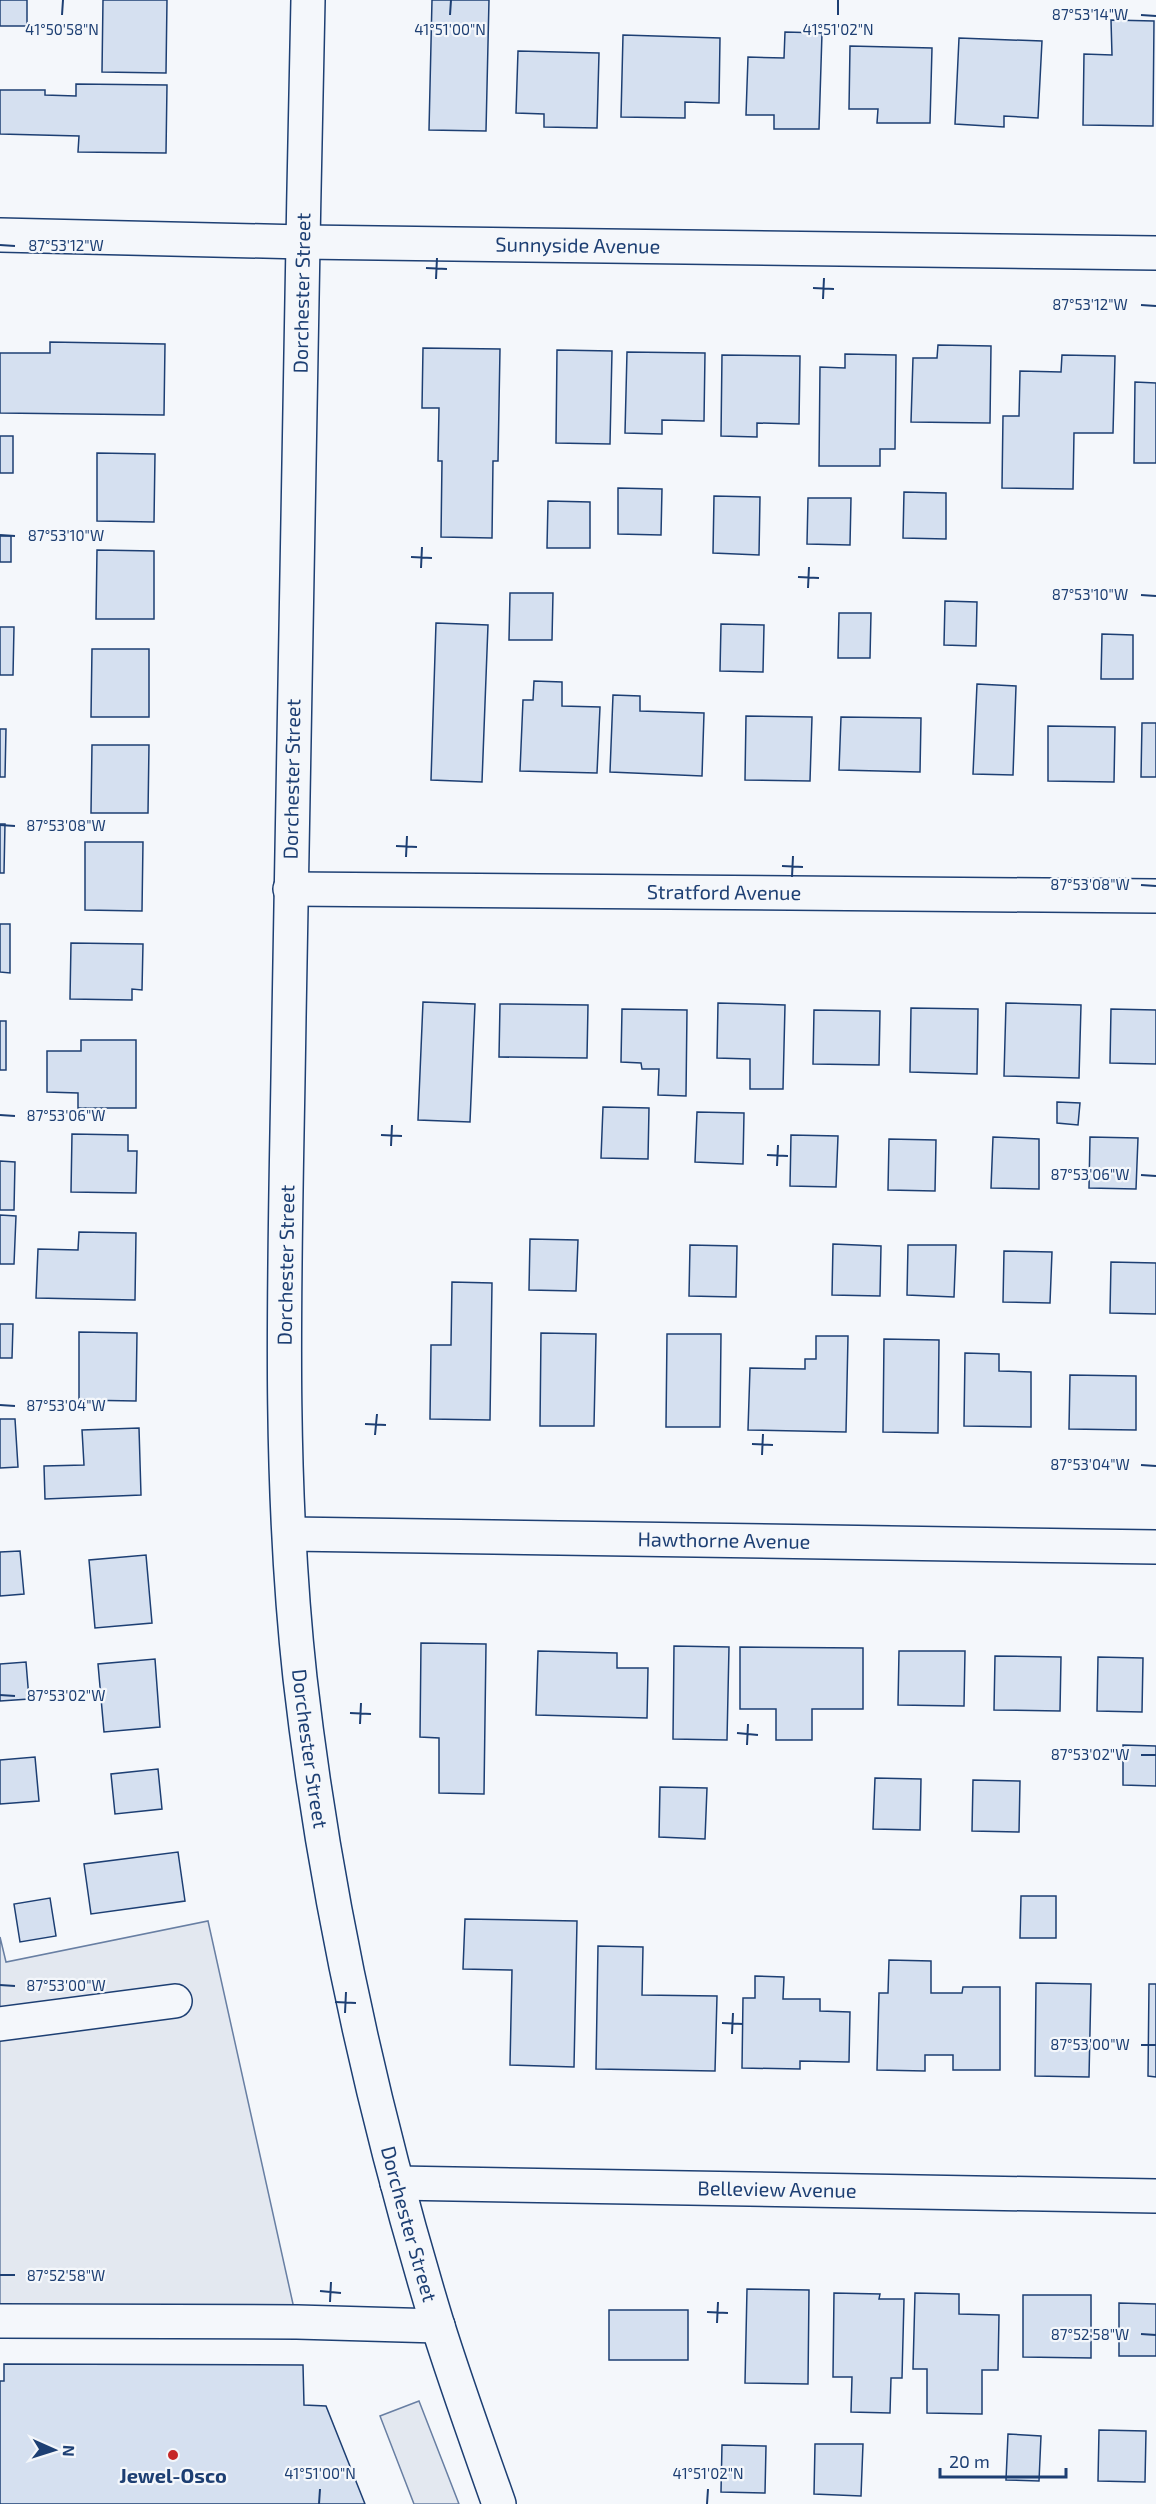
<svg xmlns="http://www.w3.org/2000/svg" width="1156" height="2504" font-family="'Exo 2',sans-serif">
<rect width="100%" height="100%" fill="#f4f7fb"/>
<g fill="#e3e8f0" stroke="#687fa3" stroke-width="1.5">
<path d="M 208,1921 L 297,2322 L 0,2321 L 0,1937 L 6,1962 Z"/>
<path d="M 419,2401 L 459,2504 L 414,2504 L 380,2416 Z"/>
</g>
<g fill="#d5e0f0" stroke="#1d3f73" stroke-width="1.5">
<rect x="0" y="0" width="27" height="26"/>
<path d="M 103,0 L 167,0 L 166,73 L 102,72 Z"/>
<path d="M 432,0 L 489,0 L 486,131 L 429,130 Z"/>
<path d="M 1111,20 L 1154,21 L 1153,126 L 1083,125 L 1084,54 L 1112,55 Z"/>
<path d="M 785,32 L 822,33 L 819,129 L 774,129 L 774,115 L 746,115 L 748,57 L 784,58 Z"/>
<path d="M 623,35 L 720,38 L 719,103 L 685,102 L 685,118 L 621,117 Z"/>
<path d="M 959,38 L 1042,41 L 1038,118 L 1004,116 L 1004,127 L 955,124 Z"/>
<path d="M 850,46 L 932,48 L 930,123 L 877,123 L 878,109 L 849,109 Z"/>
<path d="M 518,51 L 599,53 L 597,128 L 544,127 L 544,114 L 516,113 Z"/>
<path d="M 76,84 L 167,85 L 166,153 L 78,152 L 79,136 L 0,134 L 0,90 L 45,90 L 45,95 L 76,96 Z"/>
<path d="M 50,342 L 165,344 L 164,415 L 0,413 L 0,353 L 50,353 Z"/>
<path d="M 938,345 L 991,346 L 990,423 L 911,422 L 913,358 L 937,358 Z"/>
<path d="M 423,348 L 500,349 L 498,461 L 493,461 L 492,538 L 441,537 L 442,461 L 438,461 L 439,408 L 422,408 Z"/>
<path d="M 557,350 L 612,351 L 610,444 L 556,443 Z"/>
<path d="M 627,352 L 705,353 L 704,421 L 662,420 L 662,434 L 625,433 Z"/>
<path d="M 845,354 L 896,355 L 895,449 L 880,449 L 880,466 L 819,466 L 820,367 L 845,368 Z"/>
<path d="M 722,355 L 800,356 L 799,424 L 757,423 L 757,437 L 721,436 Z"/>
<path d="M 1062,355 L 1115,356 L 1113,433 L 1074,433 L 1073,489 L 1002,488 L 1003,416 L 1019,416 L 1020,371 L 1061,372 Z"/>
<path d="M 1135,382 L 1156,383 L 1156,463 L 1134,463 Z"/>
<rect x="0" y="436" width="13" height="37"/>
<path d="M 97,453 L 155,454 L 154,522 L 97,521 Z"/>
<path d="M 618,488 L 662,489 L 661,535 L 618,534 Z"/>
<path d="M 904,492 L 946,493 L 946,539 L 903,538 Z"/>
<path d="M 714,496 L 760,497 L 759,555 L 713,553 Z"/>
<path d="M 808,498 L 851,498 L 850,545 L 807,544 Z"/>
<path d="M 548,501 L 590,502 L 590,548 L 547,548 Z"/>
<rect x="0" y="536" width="11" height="26"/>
<path d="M 97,550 L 154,551 L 154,619 L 96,619 Z"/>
<path d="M 510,593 L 553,593 L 552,640 L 509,640 Z"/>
<path d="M 945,601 L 977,602 L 976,646 L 944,645 Z"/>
<path d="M 839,613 L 871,613 L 870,658 L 838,658 Z"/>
<path d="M 436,623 L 488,625 L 482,782 L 431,780 Z"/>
<path d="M 721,624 L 764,625 L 763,672 L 720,671 Z"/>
<path d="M 0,627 L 14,627 L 13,675 L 0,675 Z"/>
<path d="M 1102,634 L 1133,635 L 1133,679 L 1101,679 Z"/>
<path d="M 92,649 L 149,649 L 149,717 L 91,717 Z"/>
<path d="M 534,681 L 562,682 L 562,706 L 600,707 L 597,773 L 520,771 L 523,700 L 533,700 Z"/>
<path d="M 977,684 L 1016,686 L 1013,775 L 973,774 Z"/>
<path d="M 613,695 L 640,696 L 640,711 L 704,713 L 702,776 L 610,772 Z"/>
<path d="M 746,716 L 812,717 L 810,781 L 745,780 Z"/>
<path d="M 841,717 L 921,718 L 920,772 L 839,770 Z"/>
<path d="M 1142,723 L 1156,723 L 1156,777 L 1141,777 Z"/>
<path d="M 1048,726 L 1115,727 L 1114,782 L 1048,781 Z"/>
<path d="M 0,729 L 6,729 L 5,777 L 0,777 Z"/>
<path d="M 92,745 L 149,745 L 148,813 L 91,813 Z"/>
<path d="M 0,824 L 5,824 L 4,873 L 0,873 Z"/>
<path d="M 85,842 L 143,842 L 142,911 L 85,910 Z"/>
<path d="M 0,924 L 10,924 L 10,973 L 0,972 Z"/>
<path d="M 71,943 L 143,944 L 142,990 L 132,989 L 132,1000 L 70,999 Z"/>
<path d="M 423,1002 L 475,1004 L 470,1122 L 418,1120 Z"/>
<path d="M 718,1003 L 785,1005 L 783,1089 L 750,1089 L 750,1059 L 717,1058 Z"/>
<path d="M 1006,1003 L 1081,1005 L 1079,1078 L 1004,1076 Z"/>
<path d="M 500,1004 L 588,1005 L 587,1058 L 499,1057 Z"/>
<path d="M 911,1008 L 978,1009 L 977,1074 L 910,1072 Z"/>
<path d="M 622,1009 L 687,1010 L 686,1096 L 658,1095 L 659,1069 L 642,1069 L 641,1063 L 621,1062 Z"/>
<path d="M 1111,1009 L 1156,1010 L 1156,1064 L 1110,1063 Z"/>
<path d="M 814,1010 L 880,1011 L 879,1065 L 813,1064 Z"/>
<rect x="0" y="1021" width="6" height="49"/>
<path d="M 81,1040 L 136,1040 L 136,1108 L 78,1108 L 78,1093 L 47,1092 L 47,1051 L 81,1051 Z"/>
<path d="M 1057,1102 L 1080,1103 L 1078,1125 L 1057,1123 Z"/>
<path d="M 603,1107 L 649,1108 L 648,1159 L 601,1158 Z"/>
<path d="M 697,1112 L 744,1113 L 743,1164 L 695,1162 Z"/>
<path d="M 72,1134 L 128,1135 L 128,1151 L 137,1151 L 136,1193 L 71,1192 Z"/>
<path d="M 791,1135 L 838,1136 L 836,1187 L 790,1186 Z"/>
<path d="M 993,1137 L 1039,1139 L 1039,1189 L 991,1188 Z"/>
<path d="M 1090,1137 L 1138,1138 L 1136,1189 L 1089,1188 Z"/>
<path d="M 889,1139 L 936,1140 L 935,1191 L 888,1190 Z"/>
<path d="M 0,1161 L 15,1162 L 14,1210 L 0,1210 Z"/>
<path d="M 0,1215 L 16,1216 L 14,1264 L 0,1264 Z"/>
<path d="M 79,1232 L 136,1233 L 135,1300 L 36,1298 L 38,1249 L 78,1250 Z"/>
<path d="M 530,1239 L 578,1240 L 576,1291 L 529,1290 Z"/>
<path d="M 833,1244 L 881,1246 L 880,1296 L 832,1295 Z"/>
<path d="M 690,1245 L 737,1246 L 736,1297 L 689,1296 Z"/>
<path d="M 908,1245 L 956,1245 L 954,1297 L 907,1295 Z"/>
<path d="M 1004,1251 L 1052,1252 L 1050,1303 L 1003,1302 Z"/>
<path d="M 1111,1262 L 1156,1263 L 1156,1314 L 1110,1313 Z"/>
<path d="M 452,1282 L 492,1283 L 490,1420 L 430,1419 L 431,1345 L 451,1345 Z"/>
<path d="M 0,1324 L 13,1324 L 12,1358 L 0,1358 Z"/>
<path d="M 79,1332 L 137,1333 L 136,1401 L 79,1400 Z"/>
<path d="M 541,1333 L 596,1334 L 594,1426 L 540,1426 Z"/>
<path d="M 667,1334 L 721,1334 L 720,1427 L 666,1427 Z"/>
<path d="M 816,1336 L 848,1336 L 846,1432 L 748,1430 L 750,1368 L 805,1369 L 805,1359 L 816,1359 Z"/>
<path d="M 884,1339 L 939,1340 L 938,1433 L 883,1432 Z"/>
<path d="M 965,1353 L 999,1354 L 999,1371 L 1031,1372 L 1031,1427 L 964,1426 Z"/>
<path d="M 1070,1375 L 1136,1376 L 1136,1430 L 1069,1429 Z"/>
<path d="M 0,1419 L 15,1419 L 18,1467 L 0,1468 Z"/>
<path d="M 139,1428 L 141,1495 L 45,1499 L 44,1466 L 84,1465 L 82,1430 Z"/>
<path d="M 20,1551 L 24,1594 L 0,1596 L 0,1552 Z"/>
<path d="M 146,1555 L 152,1623 L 95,1628 L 89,1560 Z"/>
<path d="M 421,1643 L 486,1644 L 484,1794 L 439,1793 L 439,1738 L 420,1737 Z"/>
<path d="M 674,1646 L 729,1647 L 727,1740 L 673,1739 Z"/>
<path d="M 740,1647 L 863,1648 L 863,1709 L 812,1709 L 812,1740 L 776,1740 L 776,1709 L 740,1709 Z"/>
<path d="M 538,1651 L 617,1653 L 617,1668 L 648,1668 L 647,1718 L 536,1715 Z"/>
<path d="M 899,1651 L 965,1651 L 964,1706 L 898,1705 Z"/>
<path d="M 995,1656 L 1061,1657 L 1060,1711 L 994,1710 Z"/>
<path d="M 1098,1657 L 1143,1658 L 1142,1712 L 1097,1711 Z"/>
<path d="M 155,1659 L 160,1727 L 104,1732 L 98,1664 Z"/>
<path d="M 26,1662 L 29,1699 L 0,1701 L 0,1664 Z"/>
<path d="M 1123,1745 L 1156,1746 L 1156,1786 L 1123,1785 Z"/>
<path d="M 35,1757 L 39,1801 L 0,1804 L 0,1760 Z"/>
<path d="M 158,1769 L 162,1809 L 115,1814 L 111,1774 Z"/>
<path d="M 875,1778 L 921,1779 L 920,1830 L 873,1829 Z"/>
<path d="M 973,1780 L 1020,1781 L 1019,1832 L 972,1831 Z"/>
<path d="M 660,1787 L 707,1788 L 705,1839 L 659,1837 Z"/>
<path d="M 178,1852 L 185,1901 L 91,1914 L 84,1864 Z"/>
<path d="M 1021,1896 L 1056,1896 L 1056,1938 L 1020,1938 Z"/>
<path d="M 50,1898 L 56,1936 L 20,1942 L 14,1904 Z"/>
<path d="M 465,1919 L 577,1921 L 574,2067 L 510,2065 L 512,1970 L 463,1969 Z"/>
<path d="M 598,1946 L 643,1947 L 642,1995 L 717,1996 L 715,2071 L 596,2069 Z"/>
<path d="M 889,1960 L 931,1961 L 931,1993 L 962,1993 L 963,1987 L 1000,1987 L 1000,2070 L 953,2070 L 953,2055 L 925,2055 L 925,2071 L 877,2070 L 879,1993 L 888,1993 Z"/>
<path d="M 755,1976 L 784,1977 L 783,1999 L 820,1999 L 820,2011 L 850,2012 L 849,2062 L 800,2061 L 800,2069 L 742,2068 L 743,1998 L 755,1998 Z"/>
<path d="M 1036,1983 L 1091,1984 L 1089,2077 L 1035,2076 Z"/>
<path d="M 1149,1984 L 1156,1984 L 1156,2077 L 1148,2076 Z"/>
<path d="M 747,2289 L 809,2290 L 808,2384 L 745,2383 Z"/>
<path d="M 834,2293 L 880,2294 L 879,2299 L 904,2299 L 902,2378 L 891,2378 L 890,2413 L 851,2412 L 852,2377 L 833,2377 Z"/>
<path d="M 915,2293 L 959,2294 L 959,2314 L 999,2315 L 998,2370 L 982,2370 L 982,2414 L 927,2413 L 927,2369 L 913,2369 Z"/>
<path d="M 1023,2295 L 1091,2295 L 1091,2358 L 1023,2357 Z"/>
<path d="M 1119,2303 L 1156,2304 L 1156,2356 L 1119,2356 Z"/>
<rect x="609" y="2310" width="79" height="50"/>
<path d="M 4,2364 L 303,2365 L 304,2405 L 326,2406 L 365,2504 L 0,2504 L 0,2381 L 4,2381 Z"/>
<path d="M 1099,2430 L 1146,2431 L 1145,2482 L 1098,2481 Z"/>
<path d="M 1008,2434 L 1041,2436 L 1039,2481 L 1006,2480 Z"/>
<path d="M 815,2444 L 863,2444 L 861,2496 L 814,2494 Z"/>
<path d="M 722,2445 L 766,2446 L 765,2493 L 721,2492 Z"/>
</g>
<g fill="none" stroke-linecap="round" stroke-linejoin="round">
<defs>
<g id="minor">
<path id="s1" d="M 308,0 C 301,339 293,678 289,1017 C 286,1237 276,1459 300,1678 C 325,1897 373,2113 437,2323 C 456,2384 478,2444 499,2504"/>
<path id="s2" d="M 0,235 L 303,242 L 1156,253"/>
<path id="s3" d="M 290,889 L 1156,896"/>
<path id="s4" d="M 290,1534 L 1156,1547"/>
<path d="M 0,2024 L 175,2001"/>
<path id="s5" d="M 397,2183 L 1156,2196"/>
<path d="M 0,2321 L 297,2322 L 438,2326"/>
</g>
</defs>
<use href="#minor" stroke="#1d3f73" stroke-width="36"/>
<use href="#minor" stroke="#f4f7fb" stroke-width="33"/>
</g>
<path fill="none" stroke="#1d3f73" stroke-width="2" d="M 62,15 L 63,0M 450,15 L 451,0M 838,15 L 838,0M 1141,15 L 1156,16M 0,245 L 15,246M 426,268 L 447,269M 436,279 L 437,258M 813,288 L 834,289M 823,299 L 824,278M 1141,305 L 1156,306M 0,535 L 15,536M 411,557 L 432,558M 421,568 L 422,547M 798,577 L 819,578M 808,588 L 809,567M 1141,595 L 1156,596M 0,825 L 15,826M 396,846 L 417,847M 406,857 L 407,836M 782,866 L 803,867M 792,877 L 793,856M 1141,885 L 1156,886M 0,1115 L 15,1116M 381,1135 L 402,1136M 391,1146 L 392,1125M 767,1155 L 788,1156M 777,1166 L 778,1145M 1141,1175 L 1156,1176M 0,1405 L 15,1406M 365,1424 L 386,1425M 375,1435 L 377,1414M 752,1444 L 773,1445M 762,1455 L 763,1434M 1141,1465 L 1156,1466M 0,1695 L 15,1696M 350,1713 L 371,1714M 360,1724 L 361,1703M 737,1733 L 758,1735M 747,1745 L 748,1724M 1141,1755 L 1156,1755M 0,1985 L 15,1986M 335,2002 L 356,2003M 345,2013 L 346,1992M 722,2023 L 743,2024M 732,2034 L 733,2013M 1141,2045 L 1156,2045M 0,2275 L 15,2275M 320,2291 L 341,2293M 330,2302 L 331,2282M 707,2312 L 728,2313M 717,2323 L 718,2302M 1141,2334 L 1156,2335M 319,2504 L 320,2489M 707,2504 L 708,2489"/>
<circle fill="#c62828" stroke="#f4f7fb" stroke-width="2" cx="173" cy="2455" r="6"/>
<g text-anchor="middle" stroke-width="4.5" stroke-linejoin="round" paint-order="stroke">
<g font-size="20" fill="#1d3f73" stroke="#f4f7fb">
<text dy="7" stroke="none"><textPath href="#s2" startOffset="578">Sunnyside Avenue</textPath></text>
<text transform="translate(302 293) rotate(-89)" y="7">Dorchester Street</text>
<text transform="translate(292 779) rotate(-89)" y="7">Dorchester Street</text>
<text dy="7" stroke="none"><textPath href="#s3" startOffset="434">Stratford Avenue</textPath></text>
<text transform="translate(286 1265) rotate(-89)" y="7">Dorchester Street</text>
<text dy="7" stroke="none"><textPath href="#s4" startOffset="434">Hawthorne Avenue</textPath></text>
<text dy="7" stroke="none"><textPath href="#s1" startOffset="1750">Dorchester Street</textPath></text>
<text dy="7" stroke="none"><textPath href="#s5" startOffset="380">Belleview Avenue</textPath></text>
<text dy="7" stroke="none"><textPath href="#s1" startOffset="2236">Dorchester Street</textPath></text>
</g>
<g font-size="20" font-weight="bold" fill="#1d3f73" stroke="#f4f7fb">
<text x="173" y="2483">Jewel-Osco</text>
</g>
</g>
<g font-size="15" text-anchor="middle" fill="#1d3f73" stroke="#f4f7fb" stroke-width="4.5" stroke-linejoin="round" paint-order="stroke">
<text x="1090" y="20">87°53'14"W</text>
<text x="62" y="35">41°50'58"N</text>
<text x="450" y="35">41°51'00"N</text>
<text x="838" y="35">41°51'02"N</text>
<text x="66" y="251">87°53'12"W</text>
<text x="1090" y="310">87°53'12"W</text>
<text x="66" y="541">87°53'10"W</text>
<text x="1090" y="600">87°53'10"W</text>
<text x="66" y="831">87°53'08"W</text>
<text x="1090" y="890">87°53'08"W</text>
<text x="66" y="1121">87°53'06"W</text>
<text x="1090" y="1180">87°53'06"W</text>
<text x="66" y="1411">87°53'04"W</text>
<text x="1090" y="1470">87°53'04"W</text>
<text x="66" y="1701">87°53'02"W</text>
<text x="1090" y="1760">87°53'02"W</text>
<text x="66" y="1991">87°53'00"W</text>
<text x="1090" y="2050">87°53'00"W</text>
<text x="66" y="2281">87°52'58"W</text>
<text x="1090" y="2340">87°52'58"W</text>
<text x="320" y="2479">41°51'00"N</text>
<text x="708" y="2479">41°51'02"N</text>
</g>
<g transform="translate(54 2450) rotate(93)" stroke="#f4f7fb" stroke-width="4.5" paint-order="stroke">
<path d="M0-4.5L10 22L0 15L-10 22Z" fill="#1d3f73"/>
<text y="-9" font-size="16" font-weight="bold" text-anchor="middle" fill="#1d3f73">N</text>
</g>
<path d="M940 2468v9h126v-9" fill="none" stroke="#1d3f73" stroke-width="3"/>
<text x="949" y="2468" font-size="18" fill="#1d3f73" stroke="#f4f7fb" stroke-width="4.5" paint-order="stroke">20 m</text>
</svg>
